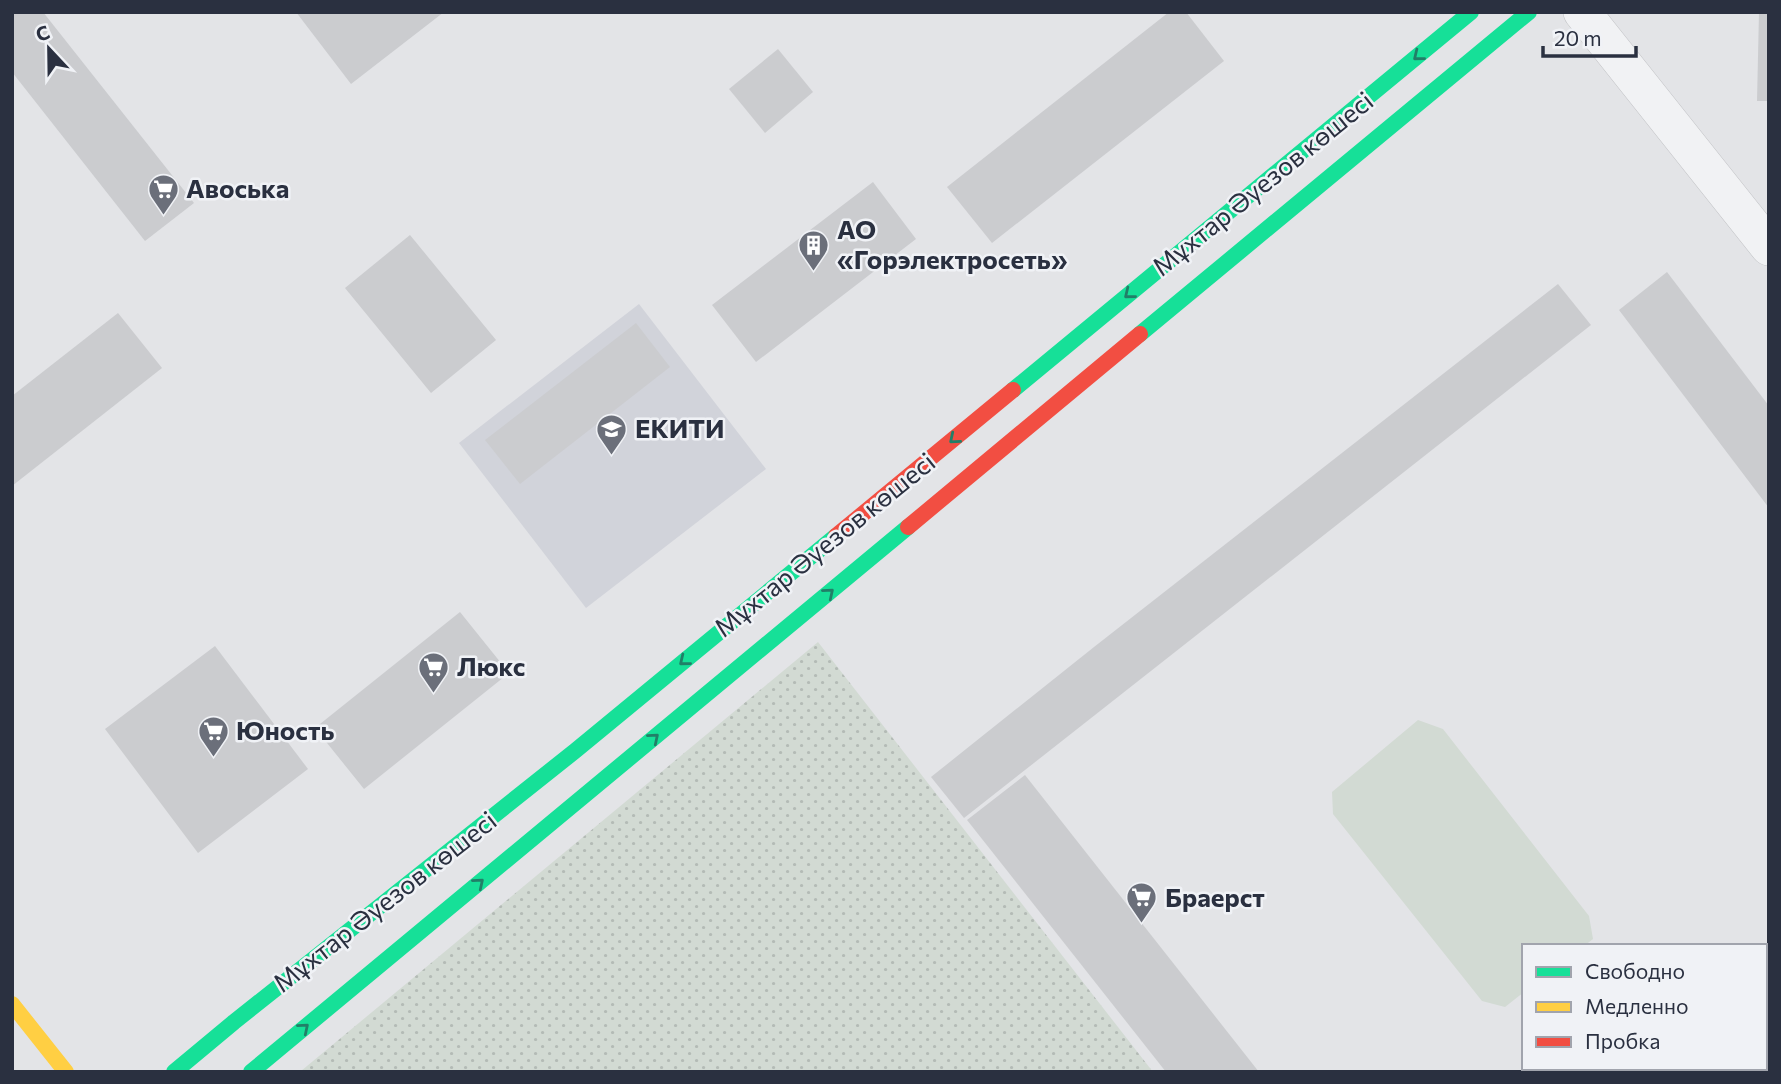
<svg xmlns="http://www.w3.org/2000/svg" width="1781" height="1084" font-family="Commissioner,sans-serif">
<defs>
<pattern id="park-dots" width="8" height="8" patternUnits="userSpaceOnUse" patternTransform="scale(1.75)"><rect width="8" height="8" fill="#d2dad3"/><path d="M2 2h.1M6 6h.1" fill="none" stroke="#b4bbb6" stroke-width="1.8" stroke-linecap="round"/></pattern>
</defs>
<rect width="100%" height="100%" fill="#e3e4e7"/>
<path fill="#d1d3da" d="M 639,304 L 766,469 L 586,608 L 459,443 Z"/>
<path fill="#d2dad3" d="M 1418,720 L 1443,729 L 1589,916 L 1593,939 L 1584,946 L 1524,946 L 1524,992 L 1505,1007 L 1482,1001 L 1333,814 L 1332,792 Z"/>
<path fill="url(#park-dots)" d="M 818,642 L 1153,1072 L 302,1072 L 301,1071 Z"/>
<g fill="#cbcccf">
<path d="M 12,12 L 43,12 L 194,203 L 145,241 L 12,72 Z"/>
<path d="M 296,12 L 444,12 L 351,84 Z"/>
<path d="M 1169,12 L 1186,12 L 1224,61 L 992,243 L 947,187 Z"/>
<path d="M 1759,12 L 1769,12 L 1769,101 L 1757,101 Z"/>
<path d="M 778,49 L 813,92 L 765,133 L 729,89 Z"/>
<path d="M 873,182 L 916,239 L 756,362 L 712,305 Z"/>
<path d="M 410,235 L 496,340 L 431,393 L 345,288 Z"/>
<path d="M 1667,272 L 1769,406 L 1769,508 L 1619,310 Z"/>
<path d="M 1558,284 L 1591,325 L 964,818 L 931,777 L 1094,647 Z"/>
<path d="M 118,313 L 162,368 L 12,486 L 12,396 Z"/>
<path d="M 636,323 L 670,367 L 520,484 L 485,440 Z"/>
<path d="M 460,612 L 509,673 L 364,789 L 315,728 Z"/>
<path d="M 215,646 L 308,769 L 198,853 L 105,729 Z"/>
<path d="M 1025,775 L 1259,1072 L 1166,1072 L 967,820 Z"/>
<path d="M 1670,1068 L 1752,1068 L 1755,1072 L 1666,1072 Z"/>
</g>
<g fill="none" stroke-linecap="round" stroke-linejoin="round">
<defs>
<path id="street" d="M 1582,12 L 1769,247"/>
</defs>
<use href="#street" stroke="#c1c2c5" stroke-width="38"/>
<use href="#street" stroke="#f1f2f4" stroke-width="37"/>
<g stroke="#16e098" stroke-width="16">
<path d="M 1140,334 L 1529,12"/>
<path d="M 1013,390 L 1471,12"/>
<path d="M 174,1072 L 234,1022 L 575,751 L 836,536"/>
<path d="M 251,1072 L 908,527"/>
</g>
<path stroke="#ffcf43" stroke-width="16" d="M 12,1004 L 66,1072"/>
<g stroke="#f24e42" stroke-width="16">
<path d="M 908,527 L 1140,334"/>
<path d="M 836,536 L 1013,390"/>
</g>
</g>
<defs><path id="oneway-chevron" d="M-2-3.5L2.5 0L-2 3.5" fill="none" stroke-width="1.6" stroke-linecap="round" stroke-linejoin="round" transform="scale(1.75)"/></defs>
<g stroke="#217f68">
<use href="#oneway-chevron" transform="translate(1418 56) rotate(141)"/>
<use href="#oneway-chevron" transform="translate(1129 294) rotate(141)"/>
<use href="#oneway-chevron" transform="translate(954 439) rotate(140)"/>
<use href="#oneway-chevron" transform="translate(829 593) rotate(-40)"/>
<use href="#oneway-chevron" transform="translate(684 661) rotate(141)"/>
<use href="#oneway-chevron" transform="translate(654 738) rotate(-40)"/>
<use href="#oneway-chevron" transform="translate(479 883) rotate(-40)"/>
<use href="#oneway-chevron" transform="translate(304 1028) rotate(-40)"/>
</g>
<defs>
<symbol id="supermarket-pin" viewBox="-11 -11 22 30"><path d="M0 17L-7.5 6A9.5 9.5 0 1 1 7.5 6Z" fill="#6b6f7a" stroke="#f0f2f6"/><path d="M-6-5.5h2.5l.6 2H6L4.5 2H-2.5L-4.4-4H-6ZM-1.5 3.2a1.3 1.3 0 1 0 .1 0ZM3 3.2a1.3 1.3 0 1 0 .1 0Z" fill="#fff"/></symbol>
<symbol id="building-pin" viewBox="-11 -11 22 30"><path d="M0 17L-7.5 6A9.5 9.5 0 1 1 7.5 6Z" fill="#6b6f7a" stroke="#f0f2f6"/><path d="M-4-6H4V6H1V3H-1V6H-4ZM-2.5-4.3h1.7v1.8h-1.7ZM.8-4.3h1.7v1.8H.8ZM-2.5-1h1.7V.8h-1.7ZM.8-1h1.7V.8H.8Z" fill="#fff"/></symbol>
<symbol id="university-pin" viewBox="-11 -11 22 30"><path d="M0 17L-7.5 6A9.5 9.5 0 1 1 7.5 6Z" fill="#6b6f7a" stroke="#f0f2f6"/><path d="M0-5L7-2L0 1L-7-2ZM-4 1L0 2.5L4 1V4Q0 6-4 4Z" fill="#fff"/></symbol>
</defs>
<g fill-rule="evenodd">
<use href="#supermarket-pin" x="146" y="172" width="35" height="47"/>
<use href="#building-pin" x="796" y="228" width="35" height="47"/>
<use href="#university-pin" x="594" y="412" width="35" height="47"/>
<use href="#supermarket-pin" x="416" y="650" width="35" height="47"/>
<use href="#supermarket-pin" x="196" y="714" width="35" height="47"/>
<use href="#supermarket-pin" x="1124" y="880" width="35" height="47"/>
</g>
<g text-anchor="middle" stroke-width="5" stroke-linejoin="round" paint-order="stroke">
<g font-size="26" fill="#2a3040" stroke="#f0f2f6">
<text transform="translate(1263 184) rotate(-39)" y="9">Мұхтар Әуезов көшесі</text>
<text transform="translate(825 545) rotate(-39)" y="9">Мұхтар Әуезов көшесі</text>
<text transform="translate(385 902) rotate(-38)" y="9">Мұхтар Әуезов көшесі</text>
</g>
<g font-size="26" font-weight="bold" fill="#2a3040" stroke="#f0f2f6" text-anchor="start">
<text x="186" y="198">Авоська</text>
<text x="837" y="239">АО<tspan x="837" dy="30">«Горэлектросеть»</tspan></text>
<text x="635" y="438">ЕКИТИ</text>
<text x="457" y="676">Люкс</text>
<text x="236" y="740">Юность</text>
<text x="1165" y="907">Браерст</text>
</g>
</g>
<rect width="1781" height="1084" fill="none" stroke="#2a3040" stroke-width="28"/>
<rect x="1522" y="944" width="245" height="126" fill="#f0f2f6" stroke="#a1a4ad" stroke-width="2"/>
<rect x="1536" y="967" width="35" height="10" fill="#16e098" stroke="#a1a4ad" stroke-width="2"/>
<text x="1585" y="979" font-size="21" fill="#2a3040">Свободно</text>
<rect x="1536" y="1002" width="35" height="10" fill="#ffcf43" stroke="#a1a4ad" stroke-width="2"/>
<text x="1585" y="1014" font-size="21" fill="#2a3040">Медленно</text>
<rect x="1536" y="1037" width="35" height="10" fill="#f24e42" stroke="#a1a4ad" stroke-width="2"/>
<text x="1585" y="1049" font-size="21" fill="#2a3040">Пробка</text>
<g transform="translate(49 49) rotate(338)" stroke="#f0f2f6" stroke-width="5" paint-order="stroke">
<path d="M0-5L12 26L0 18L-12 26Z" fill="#2a3040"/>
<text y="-10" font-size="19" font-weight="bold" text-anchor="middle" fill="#2a3040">С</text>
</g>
<path d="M1543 46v10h93v-10" fill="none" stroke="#2a3040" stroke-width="3.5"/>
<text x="1554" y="46" font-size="21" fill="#2a3040" stroke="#f0f2f6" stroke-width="5" paint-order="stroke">20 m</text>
</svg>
